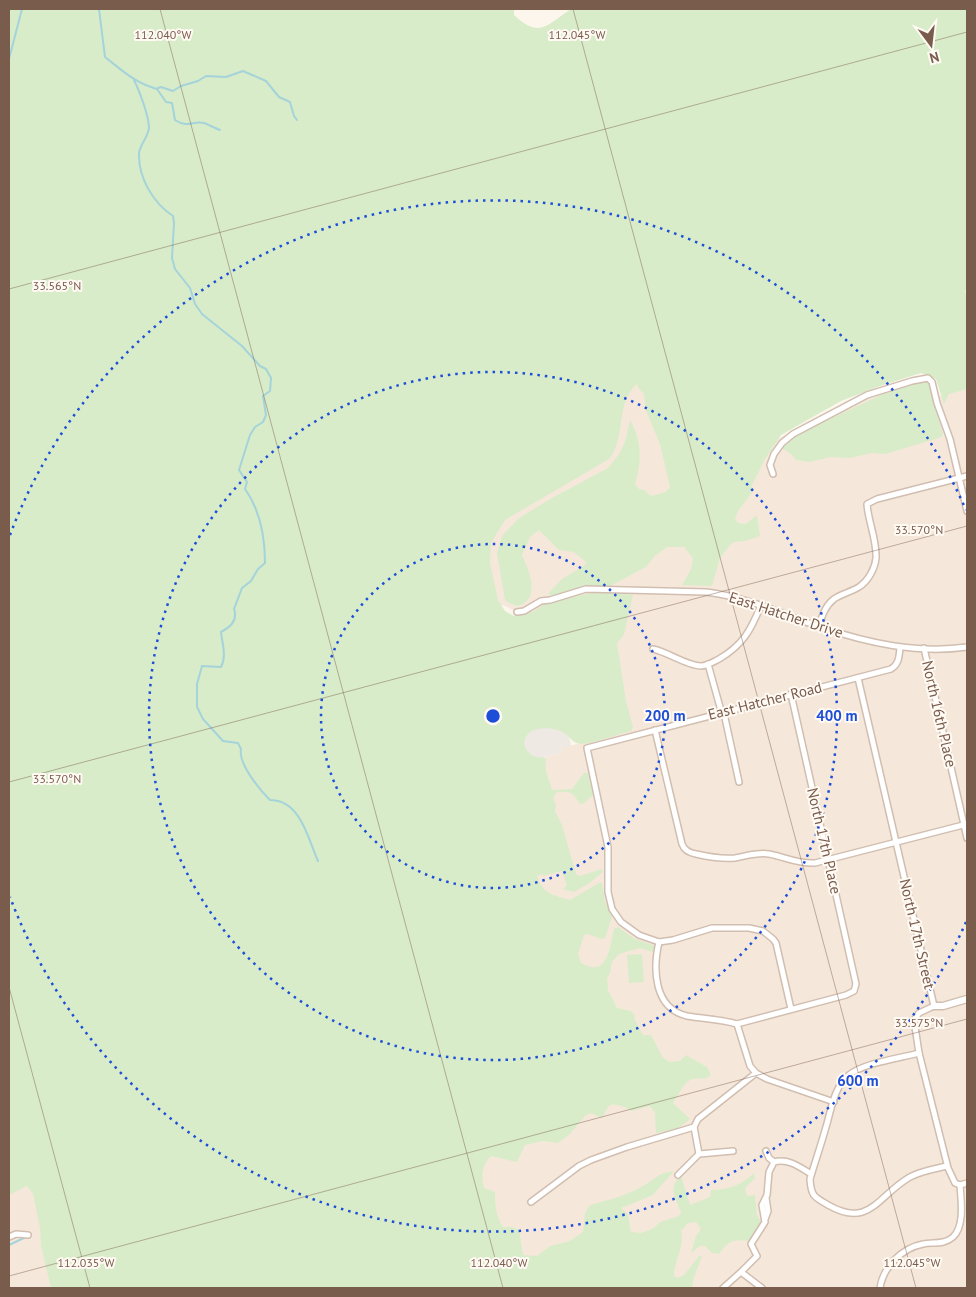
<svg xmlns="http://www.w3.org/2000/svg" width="976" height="1297" font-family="'PT Sans',sans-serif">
<rect width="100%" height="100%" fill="#fdf6ec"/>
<g fill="#f5e8da">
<path d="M 653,376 L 733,494 L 776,440 L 849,400 L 883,387 L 901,385 L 928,376 L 934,380 L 940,396 L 967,384 L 967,1288 L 583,1288 L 510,1272 L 475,1179 L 569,967 L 550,901 L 532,875 L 547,805 L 543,772 L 545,757 L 562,753 L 561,748 L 628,731 L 519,624 L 517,612 L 505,606 L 495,604 L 420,437 Z"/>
<path d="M 27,1178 L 46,1192 L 60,1288 L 9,1288 L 9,1184 Z"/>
</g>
<path fill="#efe9e4" d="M 566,719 L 571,746 L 561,748 L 562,753 L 523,762 L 516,732 Z"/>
<g fill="#d8ecc9">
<path d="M 9,9 L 514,9 L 514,15 C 540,39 547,25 571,9 L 967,9 L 967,286 L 965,292 L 967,295 L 967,389 L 949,394 L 944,404 L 936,379 L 921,373 L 880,386 L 841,401 L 781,435 L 765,459 L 752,485 L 751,494 L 738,511 L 735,519 L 738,523 L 746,524 L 757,515 L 760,536 L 745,541 L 734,542 L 730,545 L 720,558 L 712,586 L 682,585 L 691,569 L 693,558 L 684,547 L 667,547 L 655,556 L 646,567 L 610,586 L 584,586 L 553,596 L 548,594 L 562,579 L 584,566 L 586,562 L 574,552 L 559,550 L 539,530 L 530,537 L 522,555 C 528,569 540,593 523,604 C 516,608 511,604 505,600 L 497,553 L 502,536 L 519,518 L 552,498 L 608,468 L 619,454 L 625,442 L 630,420 C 642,441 642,462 635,484 L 640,490 L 643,489 L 651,496 L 666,492 L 670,487 L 660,444 L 646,411 L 644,394 L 639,389 L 637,384 C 615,402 627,437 609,459 L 505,520 L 491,543 L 490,563 L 498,600 L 505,611 L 514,616 L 533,612 L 546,603 L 600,591 L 633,595 L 624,635 L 617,643 L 626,701 L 633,727 L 631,731 C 619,734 591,744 581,744 C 572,743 571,737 564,733 C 554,727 540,727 530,732 C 528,734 526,736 525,739 C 522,750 533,759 543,757 L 546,759 C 544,773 549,777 552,790 L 572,789 L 584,773 L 588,773 L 593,795 L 583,804 L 579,803 C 573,792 570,791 557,792 L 553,798 L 556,805 L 555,811 L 562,825 L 576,874 L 580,876 L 602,869 L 603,872 L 588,884 L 574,892 L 562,889 L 567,886 L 562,871 L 543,876 L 543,874 L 537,876 C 543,894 553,895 570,900 L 599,883 L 602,883 L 605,902 L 612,917 L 605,938 L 602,939 L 587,934 L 584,935 L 578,954 L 581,963 C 608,978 609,949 614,929 L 618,927 L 635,939 L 653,945 L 655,949 L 653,952 L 640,948 L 619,954 L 612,962 L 610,973 L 607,978 L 608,990 L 617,1008 L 631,1011 L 635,1016 L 634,1018 L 643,1035 L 651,1035 L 663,1058 L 670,1062 L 680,1061 L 686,1055 L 707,1067 L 711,1075 L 705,1079 C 684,1076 684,1087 673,1103 L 690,1119 L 677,1129 L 656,1133 L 655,1113 L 650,1106 L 631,1111 L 625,1107 L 612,1104 L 608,1107 L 602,1118 L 591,1113 L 585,1116 L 570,1134 L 558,1143 L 543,1141 L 525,1145 L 517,1162 L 491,1156 C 482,1165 481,1175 484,1188 L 495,1192 C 495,1206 496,1216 503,1227 L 512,1227 L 519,1230 L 523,1255 L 537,1256 L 550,1246 L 570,1241 L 583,1232 L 585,1213 L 590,1205 C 608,1200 626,1196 643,1186 C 657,1178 657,1173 674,1171 L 653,1195 L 621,1208 L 628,1215 L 631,1232 L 641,1233 L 654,1228 L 660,1222 L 679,1216 L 681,1213 C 676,1198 667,1188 681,1176 L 690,1205 L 710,1197 L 711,1190 C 729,1190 741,1185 754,1173 L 755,1178 L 745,1188 L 747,1196 L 755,1195 L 757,1216 L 762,1222 L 750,1241 C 733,1239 729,1240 719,1254 L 712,1253 L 705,1246 L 700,1246 L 691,1253 L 696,1236 L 701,1229 L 696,1222 L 688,1223 L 681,1231 C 685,1247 674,1260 674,1276 L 678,1278 L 684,1275 L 699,1256 L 702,1256 L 693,1280 L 692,1288 L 51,1288 L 41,1246 L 40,1228 L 33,1194 L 27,1186 L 9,1195 Z"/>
<path d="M 928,381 L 943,435 L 939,438 L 885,454 L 872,453 L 849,458 L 831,457 L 810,462 L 796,460 L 791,454 L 782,448 L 800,433 L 881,395 L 910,384 Z"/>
<path d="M 642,954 L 644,982 L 629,983 L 627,955 Z"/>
</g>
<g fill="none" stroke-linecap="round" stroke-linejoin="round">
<g stroke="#a5d3da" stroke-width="2">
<path d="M 99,9 L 105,57 C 123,71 135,83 157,89 L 166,102 L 172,103 L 175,120 C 189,129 193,120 204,123 C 209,125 215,128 220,130"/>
<path d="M 9,59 L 22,9"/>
<path d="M 134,80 C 139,90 149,116 149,128 C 148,137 140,145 139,153 C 138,177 153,203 173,216 L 174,223 L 172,258 L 175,269 L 190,288 L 195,304 L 202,314 L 242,346 L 260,366 L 266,369 L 271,378 L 270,391 L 263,396 L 266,415 L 263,422 L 255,427 L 250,435 L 239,470 L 247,482 L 245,489 C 260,510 265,537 265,563 L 258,569 L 251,581 L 242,588 L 234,609 C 238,620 231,627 221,632 C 222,643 227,656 221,667 L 202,666 L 197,684 L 197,707 L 203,719 L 223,741 L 238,743 L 241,749 C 238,764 260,790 270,800 C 301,800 308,839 318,861"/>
<path d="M 158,88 L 161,87 L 173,91 L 181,86 L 198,81 L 206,76 L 226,77 L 243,71 L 266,81 L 279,97 L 290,102 L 294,116 L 297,120"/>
<path d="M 9,1245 L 26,1237"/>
</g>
<defs>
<g id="minor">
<path d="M 773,474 L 770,465 L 774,454 L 782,443 L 793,434 L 867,395 L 912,381 L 928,378 L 932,382 L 937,403 L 950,439 L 967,511"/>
<path d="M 517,612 L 524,611 L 541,601 L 550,600 L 586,589 L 706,592 C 747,597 782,614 820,627 C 868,643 917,654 967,647"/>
<path d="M 819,626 C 822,616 825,606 834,599 C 841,594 851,592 859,587 C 868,581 875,569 876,558 C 877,540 868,521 867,504 L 877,499 L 967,476"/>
<path d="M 924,648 L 967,838"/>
<path d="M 653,649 C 668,652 687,666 701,666 C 707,666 713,662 719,659 C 743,645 751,630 761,605"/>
<path d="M 708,664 L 720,707 L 725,718 L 739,782"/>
<path d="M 858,678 L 934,1006 L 919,1013 L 914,1020 L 919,1053 L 948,1168 L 955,1183 L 960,1185 L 967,1183"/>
<path d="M 655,730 L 682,844 C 684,850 690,853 696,854 C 709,857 722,859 735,858 C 746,856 758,852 769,854 C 785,857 798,864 815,863 L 967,824"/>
<path d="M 659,942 C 653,968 653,1008 687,1016 C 704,1019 720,1019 737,1024"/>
<path d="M 791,1009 L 776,943 L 773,939 L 763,931 L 749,928 L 712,928 L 673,940 L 659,942 L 639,935 L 621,922 L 612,909 L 608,892 L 608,847 L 587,748 L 891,669 C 899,664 899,657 900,648"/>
<path d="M 737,1024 L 846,995 L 854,991 L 856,984 L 791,694"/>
<path d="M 737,1024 L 750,1066 L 756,1073 L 767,1079 L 834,1102"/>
<path d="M 919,1053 C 901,1058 863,1063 849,1075 C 834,1086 831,1111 826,1127 C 821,1145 815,1162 810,1179 C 811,1196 814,1197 828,1205 C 870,1229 878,1195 910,1177 C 921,1171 935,1169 947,1166"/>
<path d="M 694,1127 L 699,1154"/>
<path d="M 766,1151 L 769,1158 L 774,1162"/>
<path d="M 678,1175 L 699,1154 L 733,1151"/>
<path d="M 531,1202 L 579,1166 L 591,1160 L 627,1147 L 694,1127 L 698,1119 L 756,1073"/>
<path d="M 765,1219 L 768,1211 L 766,1198"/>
<path d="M 9,1237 L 16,1234 L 28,1235"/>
<path d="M 741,1272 L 757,1256 L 751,1244 L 765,1222 L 762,1205 L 767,1195 L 769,1172 L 774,1162 C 788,1158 800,1167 811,1174"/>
<path d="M 723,1288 L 741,1272 L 762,1288"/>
<path d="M 880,1288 C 883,1267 902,1248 923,1244 C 933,1242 944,1245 953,1237 C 965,1226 961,1200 960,1185"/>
</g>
<path id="tertiary" d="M 934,1006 L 943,1006 L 967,999"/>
</defs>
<use href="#minor" stroke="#d1beb0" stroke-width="8"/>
<use href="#tertiary" stroke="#d1beb0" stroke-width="9"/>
<use href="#minor" stroke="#fff" stroke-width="5"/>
<use href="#tertiary" stroke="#fff" stroke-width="6"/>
</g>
<path fill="none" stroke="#7a5c4d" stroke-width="1" stroke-opacity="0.45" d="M 160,9 L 503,1288M 573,9 L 916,1288M 9,289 L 967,32M 9,782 L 967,526M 9,987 L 90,1288M 9,1276 L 967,1019"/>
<g fill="none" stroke="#1d4ed8" stroke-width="2.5" stroke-dasharray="2.5 5">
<circle cx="493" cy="716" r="172"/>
<circle cx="493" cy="716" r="344"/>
<path d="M966 922A516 516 0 0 1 10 897M10 535A516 516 0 0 1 966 510"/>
</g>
<g text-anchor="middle" stroke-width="4" stroke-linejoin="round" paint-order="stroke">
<g font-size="15" fill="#7a5c4d" stroke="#fffaf3">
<text transform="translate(786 615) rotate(18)" y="5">East Hatcher Drive</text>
<text transform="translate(765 701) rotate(-14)" y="5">East Hatcher Road</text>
<text transform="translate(939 714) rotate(77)" y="5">North 16th Place</text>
<text transform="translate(824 841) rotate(77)" y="5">North 17th Place</text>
<text transform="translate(917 934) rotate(77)" y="5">North 17th Street</text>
</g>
</g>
<g font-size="12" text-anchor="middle" fill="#7a5c4d" stroke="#fffaf3" stroke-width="4" stroke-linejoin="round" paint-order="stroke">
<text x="163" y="39">112.040°W</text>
<text x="577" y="39">112.045°W</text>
<text x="57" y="290">33.565°N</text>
<text x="919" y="534">33.570°N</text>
<text x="57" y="783">33.570°N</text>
<text x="919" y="1027">33.575°N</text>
<text x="86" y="1267">112.035°W</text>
<text x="499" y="1267">112.040°W</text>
<text x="912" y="1267">112.045°W</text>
</g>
<circle cx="493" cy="716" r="8" fill="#1d4ed8" stroke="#fffaf3" stroke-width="2.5"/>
<g font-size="15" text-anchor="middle" font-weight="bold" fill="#1d4ed8" stroke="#fffaf3" stroke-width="4" stroke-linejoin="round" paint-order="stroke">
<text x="665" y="721">200 m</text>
<text x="837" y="721">400 m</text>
<text x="858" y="1086">600 m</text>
</g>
<rect width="976" height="1297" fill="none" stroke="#7a5c4d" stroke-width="20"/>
<g transform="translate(931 45) rotate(165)" stroke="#fffaf3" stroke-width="4" paint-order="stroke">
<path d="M0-4L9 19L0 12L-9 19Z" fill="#7a5c4d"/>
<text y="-8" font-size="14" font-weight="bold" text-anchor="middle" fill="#7a5c4d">N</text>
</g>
</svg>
